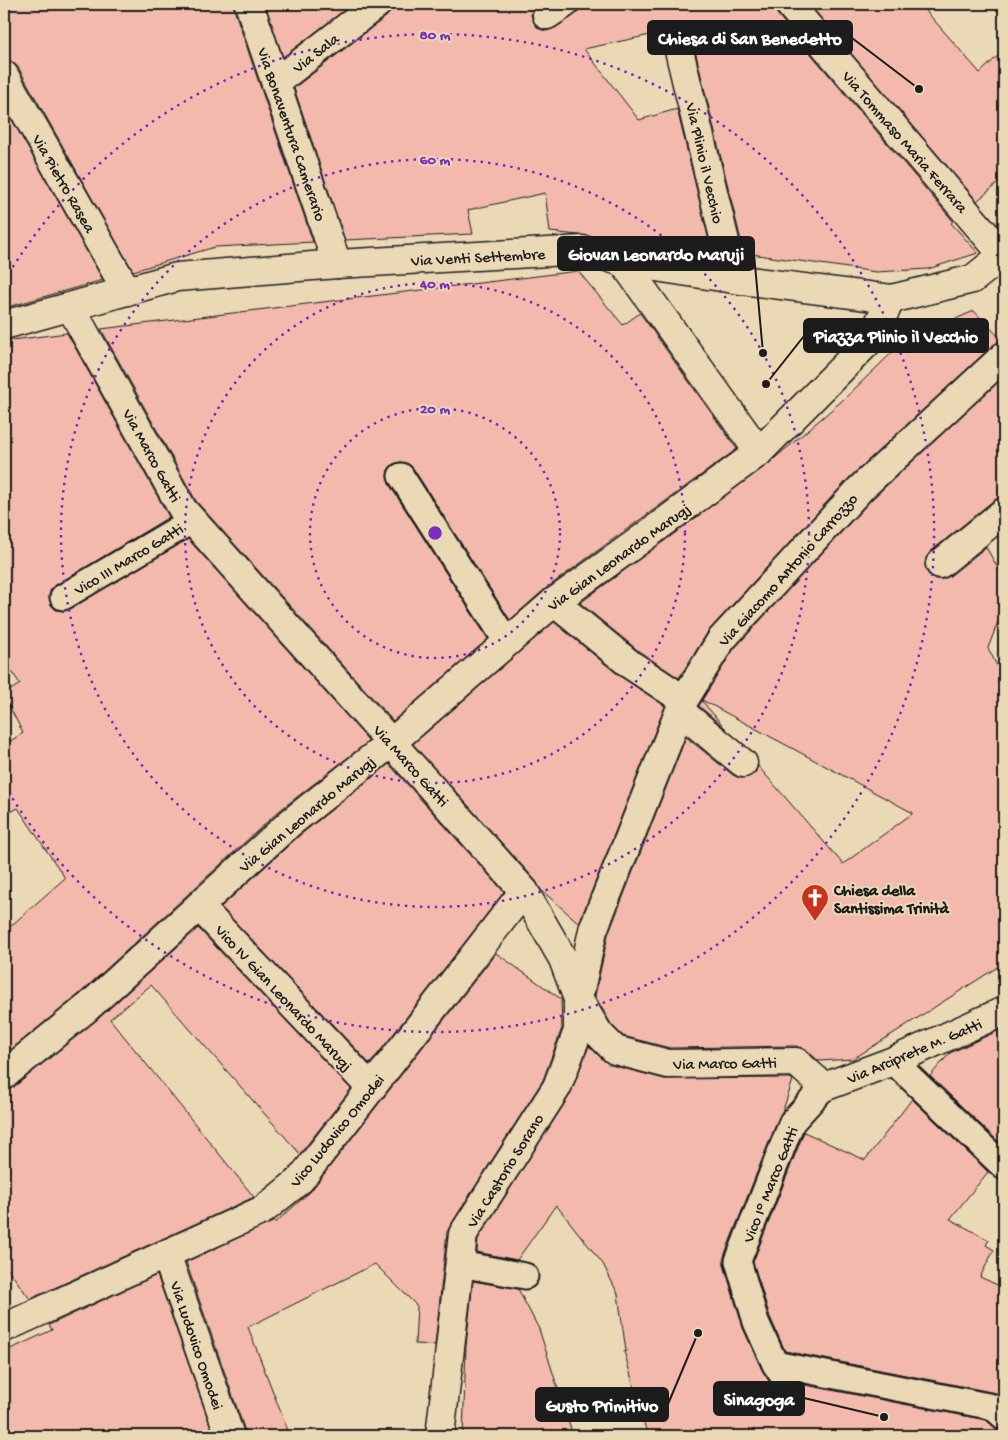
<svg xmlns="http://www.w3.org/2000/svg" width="1008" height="1440" font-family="'Gochi Hand',sans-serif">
<rect width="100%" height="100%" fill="#ebd9b6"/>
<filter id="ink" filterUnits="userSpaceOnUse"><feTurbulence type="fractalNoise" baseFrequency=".02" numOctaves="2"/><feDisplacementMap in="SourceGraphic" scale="10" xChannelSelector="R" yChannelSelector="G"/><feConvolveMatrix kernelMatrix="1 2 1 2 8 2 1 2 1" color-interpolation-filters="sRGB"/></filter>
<g filter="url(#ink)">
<g fill="#f3b9ad" stroke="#1c1c1c">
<path d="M 4,4 L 234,4 L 234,9 L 313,242 L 215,247 L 133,271 L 18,67 L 11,61 L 4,59 Z"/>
<path d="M 265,4 L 352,4 L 283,57 Z"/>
<path d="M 392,4 L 537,4 L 533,8 L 531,15 L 534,23 L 539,29 L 547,31 L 555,28 L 572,17 L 578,12 L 580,4 L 774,4 L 777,14 L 953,221 L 951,223 L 978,253 L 928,269 L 876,272 L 744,253 L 693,42 L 688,27 L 584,49 L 639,120 L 677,109 L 711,249 L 550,232 L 545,193 L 468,210 L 473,234 L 345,240 L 294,88 L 387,16 L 391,10 Z"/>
<path d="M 809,4 L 920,4 L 980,73 L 1004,50 L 1004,178 L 977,201 Z"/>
<path d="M 4,106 L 103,280 L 4,308 Z"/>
<path d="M 578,271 L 623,325 L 640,313 L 737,449 L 545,589 L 510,620 L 413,468 L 408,464 L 401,462 L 393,464 L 388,470 L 387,476 L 389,484 L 488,639 L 393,721 L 196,501 L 101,329 Z"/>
<path d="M 974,311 L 1003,341 L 993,345 L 850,477 L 709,630 L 679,678 L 640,652 L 580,603 L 768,464 L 844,399 L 904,341 Z"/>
<path d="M 67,333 L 169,517 L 56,585 L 51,590 L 49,597 L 51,605 L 56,610 L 63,611 L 70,609 L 188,539 L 369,741 L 279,811 L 78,995 L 4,1055 L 4,932 L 65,878 L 18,808 L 4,816 L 4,745 L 23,733 L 4,696 L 4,694 L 20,684 L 4,659 L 4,341 Z"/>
<path d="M 1004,377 L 1004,497 L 994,500 L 930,552 L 926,558 L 925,566 L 928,574 L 935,579 L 943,579 L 950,576 L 986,547 L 1004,579 L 1004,606 L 988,648 L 1004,679 L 1004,963 L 853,1059 L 819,1061 L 806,1050 L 796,1046 L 670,1048 L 623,1036 L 611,1024 L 595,996 L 608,935 L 686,737 L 733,775 L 740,778 L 749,777 L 755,773 L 758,766 L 843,864 L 913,813 L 702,700 L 734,649 L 872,499 Z"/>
<path d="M 554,622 L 621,677 L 665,706 L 579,923 L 541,890 L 536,881 L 413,744 Z"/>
<path d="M 702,701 L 726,729 L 699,706 Z"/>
<path d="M 389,764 L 504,892 L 370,1064 L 221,907 L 300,835 Z"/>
<path d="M 198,928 L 351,1089 L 300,1154 L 151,985 L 110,1019 L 254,1197 L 30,1299 L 4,1264 L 4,1090 L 14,1087 L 98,1019 Z"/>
<path d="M 496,953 L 561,999 L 562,1028 L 543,1080 L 450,1226 L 447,1232 L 435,1345 L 415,1344 L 417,1306 L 375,1264 L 248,1327 L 290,1436 L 245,1436 L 245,1431 L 186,1262 L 274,1221 L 275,1223 L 310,1192 Z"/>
<path d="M 1004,1028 L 1004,1147 L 930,1076 L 950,1053 Z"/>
<path d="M 589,1046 L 604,1061 L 611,1065 L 664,1079 L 790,1078 L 793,1080 L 783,1110 L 779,1117 L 724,1256 L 724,1265 L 743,1328 L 762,1370 L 774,1389 L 780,1394 L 787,1395 L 794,1393 L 800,1384 L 986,1420 L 995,1428 L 1004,1431 L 1004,1436 L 651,1436 L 645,1427 L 624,1351 L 626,1351 L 618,1294 L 603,1264 L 556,1205 L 517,1260 L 477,1252 L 478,1239 L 570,1095 Z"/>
<path d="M 912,1099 L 988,1172 L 950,1219 L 989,1240 L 986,1245 L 994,1250 L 980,1277 L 1004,1288 L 1004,1398 L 996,1393 L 785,1351 L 770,1317 L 753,1262 L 804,1132 L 865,1160 Z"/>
<path d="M 157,1275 L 214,1436 L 4,1436 L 4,1352 L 52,1330 L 49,1325 Z"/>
<path d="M 473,1281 L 518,1289 L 539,1329 L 573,1436 L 463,1436 L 466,1346 Z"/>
</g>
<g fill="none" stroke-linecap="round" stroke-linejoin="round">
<defs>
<g id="lane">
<path d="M 401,476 L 507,642"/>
<path d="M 63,597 L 193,520"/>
<path d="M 893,1061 L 1003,1166"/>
<path d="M 460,1264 L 525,1276"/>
<path d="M 775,1364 L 993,1407 L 1004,1417"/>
<path d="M 786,1381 L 775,1364 L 756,1322 L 738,1261 L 792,1122 L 824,1087"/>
</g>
<g id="street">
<path d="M 249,4 L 337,264"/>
<path d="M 789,4 L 1004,256"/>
<path d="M 547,15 L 564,4"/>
<path d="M 678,46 L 734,279"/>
<path d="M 4,75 L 127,291"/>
<path d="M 276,82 L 377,4"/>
<path d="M 623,262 L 759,452"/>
<path d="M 71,308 L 183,510 L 524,891 L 563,959 L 578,999 L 599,1034 L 615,1050 L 668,1064 L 796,1062 L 824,1087 L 893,1061 L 1004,1011"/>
<path d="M 940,564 L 1004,512"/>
<path d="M 554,602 L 631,665 L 684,700"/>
<path d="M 680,711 L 743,763"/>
<path d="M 199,906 L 371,1088"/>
<path d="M 4,1075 L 88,1007 L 290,823 L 392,742 L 554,602 L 636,543 L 759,452 L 871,339 L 891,299"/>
<path d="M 166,1254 L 230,1436"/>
<path d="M 4,1328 L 263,1210 L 300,1180 L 524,891"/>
<path d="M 440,1436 L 463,1234 L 557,1087 L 578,1031 L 578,999 L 593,930 L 684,700 L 721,640 L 861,488 L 1004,356"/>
</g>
<path id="secondary" d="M 4,325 L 177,277 L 337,264 L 583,250 L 623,262 L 734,279 L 891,299 L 973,279 L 1004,254"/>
</defs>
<use href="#lane" stroke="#1c1c1c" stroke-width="29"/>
<use href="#street" stroke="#1c1c1c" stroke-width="31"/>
<use href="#secondary" stroke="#1c1c1c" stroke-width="31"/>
<use href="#lane" stroke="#ebd9b6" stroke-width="25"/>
<use href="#street" stroke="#ebd9b6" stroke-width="28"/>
<use href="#secondary" stroke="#ebd9b6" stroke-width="28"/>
</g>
</g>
<g fill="none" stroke="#7b2cbf" stroke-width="2.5" stroke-dasharray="2.5 5">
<circle cx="435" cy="533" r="125"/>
<circle cx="435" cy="533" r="250"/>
<circle cx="435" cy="533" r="374"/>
<path d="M5 280A499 499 0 1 1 5 786"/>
</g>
<defs>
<symbol id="church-pin" viewBox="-11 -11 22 30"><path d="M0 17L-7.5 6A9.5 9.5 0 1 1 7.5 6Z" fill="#c8321e" stroke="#ebd9b6"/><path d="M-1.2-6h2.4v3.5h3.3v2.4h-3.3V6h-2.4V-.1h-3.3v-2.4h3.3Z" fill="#fff"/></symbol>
</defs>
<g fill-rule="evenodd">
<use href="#church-pin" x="799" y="882" width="32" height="43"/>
</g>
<g text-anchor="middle" stroke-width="4" stroke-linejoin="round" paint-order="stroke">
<g font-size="16" fill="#1c1c1c" stroke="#ebd9b6">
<text transform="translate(315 52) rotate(-38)" y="6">Via Sala</text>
<text transform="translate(293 134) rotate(71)" y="6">Via Bonaventura Camerario</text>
<text transform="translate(906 141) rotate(49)" y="6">Via Tommaso Maria Ferrara</text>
<text transform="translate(706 163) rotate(77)" y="6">Via Plinio il Vecchio</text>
<text transform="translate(65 183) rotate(60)" y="6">Via Pietro Rasea</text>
<text transform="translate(478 256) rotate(-3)" y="6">Via Venti Settembre</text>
<text transform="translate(153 455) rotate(61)" y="6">Via Marco Gatti</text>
<text transform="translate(618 556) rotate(-36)" y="6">Via Gian Leonardo Marugj</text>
<text transform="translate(128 558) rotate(-31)" y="6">Vico III Marco Gatti</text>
<text transform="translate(787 569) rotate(-48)" y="6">Via Giacomo Antonio Carrozzo</text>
<text transform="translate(412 765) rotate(48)" y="6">Via Marco Gatti</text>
<text transform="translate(306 813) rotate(-40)" y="6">Via Gian Leonardo Marugj</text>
<text transform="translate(285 997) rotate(47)" y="6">Vico IV Gian Leonardo Marugj</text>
<text transform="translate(914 1050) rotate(-23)" y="6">Via Arciprete M. Gatti</text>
<text transform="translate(725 1062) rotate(-1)" y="6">Via Marco Gatti</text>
<text transform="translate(336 1130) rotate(-51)" y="6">Vico Ludovico Omodei</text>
<text transform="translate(504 1170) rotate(-58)" y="6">Via Castorio Sorano</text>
<text transform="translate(769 1184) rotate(-68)" y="6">Vico I° Marco Gatti</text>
<text transform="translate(198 1345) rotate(71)" y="6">Via Ludovico Omodei</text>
</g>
<g font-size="16" font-weight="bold" fill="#1c1c1c" stroke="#ebd9b6" text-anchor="start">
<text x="834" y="895">Chiesa della<tspan x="834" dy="18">Santissima Trinità</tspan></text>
</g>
</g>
<circle cx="435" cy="533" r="8" fill="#7b2cbf" stroke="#ebd9b6" stroke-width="2.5"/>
<g font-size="15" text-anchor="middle" font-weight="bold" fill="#7b2cbf" stroke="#ebd9b6" stroke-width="4" stroke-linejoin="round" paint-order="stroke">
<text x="435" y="39">80 m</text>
<text x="435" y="164">60 m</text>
<text x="435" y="288">40 m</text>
<text x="435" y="413">20 m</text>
</g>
<path fill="none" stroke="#1c1c1c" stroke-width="2" d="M919 89L852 38M763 353L754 254M766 384L804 336M884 1417L804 1398M698 1333L668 1404"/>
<g fill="#1c1c1c" stroke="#ebd9b6" stroke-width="2">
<circle cx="919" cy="89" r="5"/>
<circle cx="763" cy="353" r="5"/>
<circle cx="766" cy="384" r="5"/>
<circle cx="884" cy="1417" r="5"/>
<circle cx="698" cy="1333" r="5"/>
</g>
<g fill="#1c1c1c" stroke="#1c1c1c" stroke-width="2">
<rect x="648" y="21" width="204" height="33" rx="5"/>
<rect x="558" y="237" width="196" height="33" rx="5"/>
<rect x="804" y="319" width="184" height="33" rx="5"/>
<rect x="714" y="1382" width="90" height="33" rx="5"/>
<rect x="536" y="1388" width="132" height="33" rx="5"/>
</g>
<g font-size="18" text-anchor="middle" font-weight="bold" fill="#fff">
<text x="750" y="44">Chiesa di San Benedetto</text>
<text x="656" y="260">Giovan Leonardo Maruji</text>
<text x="896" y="342">Piazza Plinio il Vecchio</text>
<text x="759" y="1405">Sinagoga</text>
<text x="602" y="1411">Gusto Primitivo</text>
</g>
<rect width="1008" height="1440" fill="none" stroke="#ebd9b6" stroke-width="20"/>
<rect x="10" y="10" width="988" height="1420" fill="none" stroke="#1c1c1c" stroke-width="2" filter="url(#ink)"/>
</svg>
